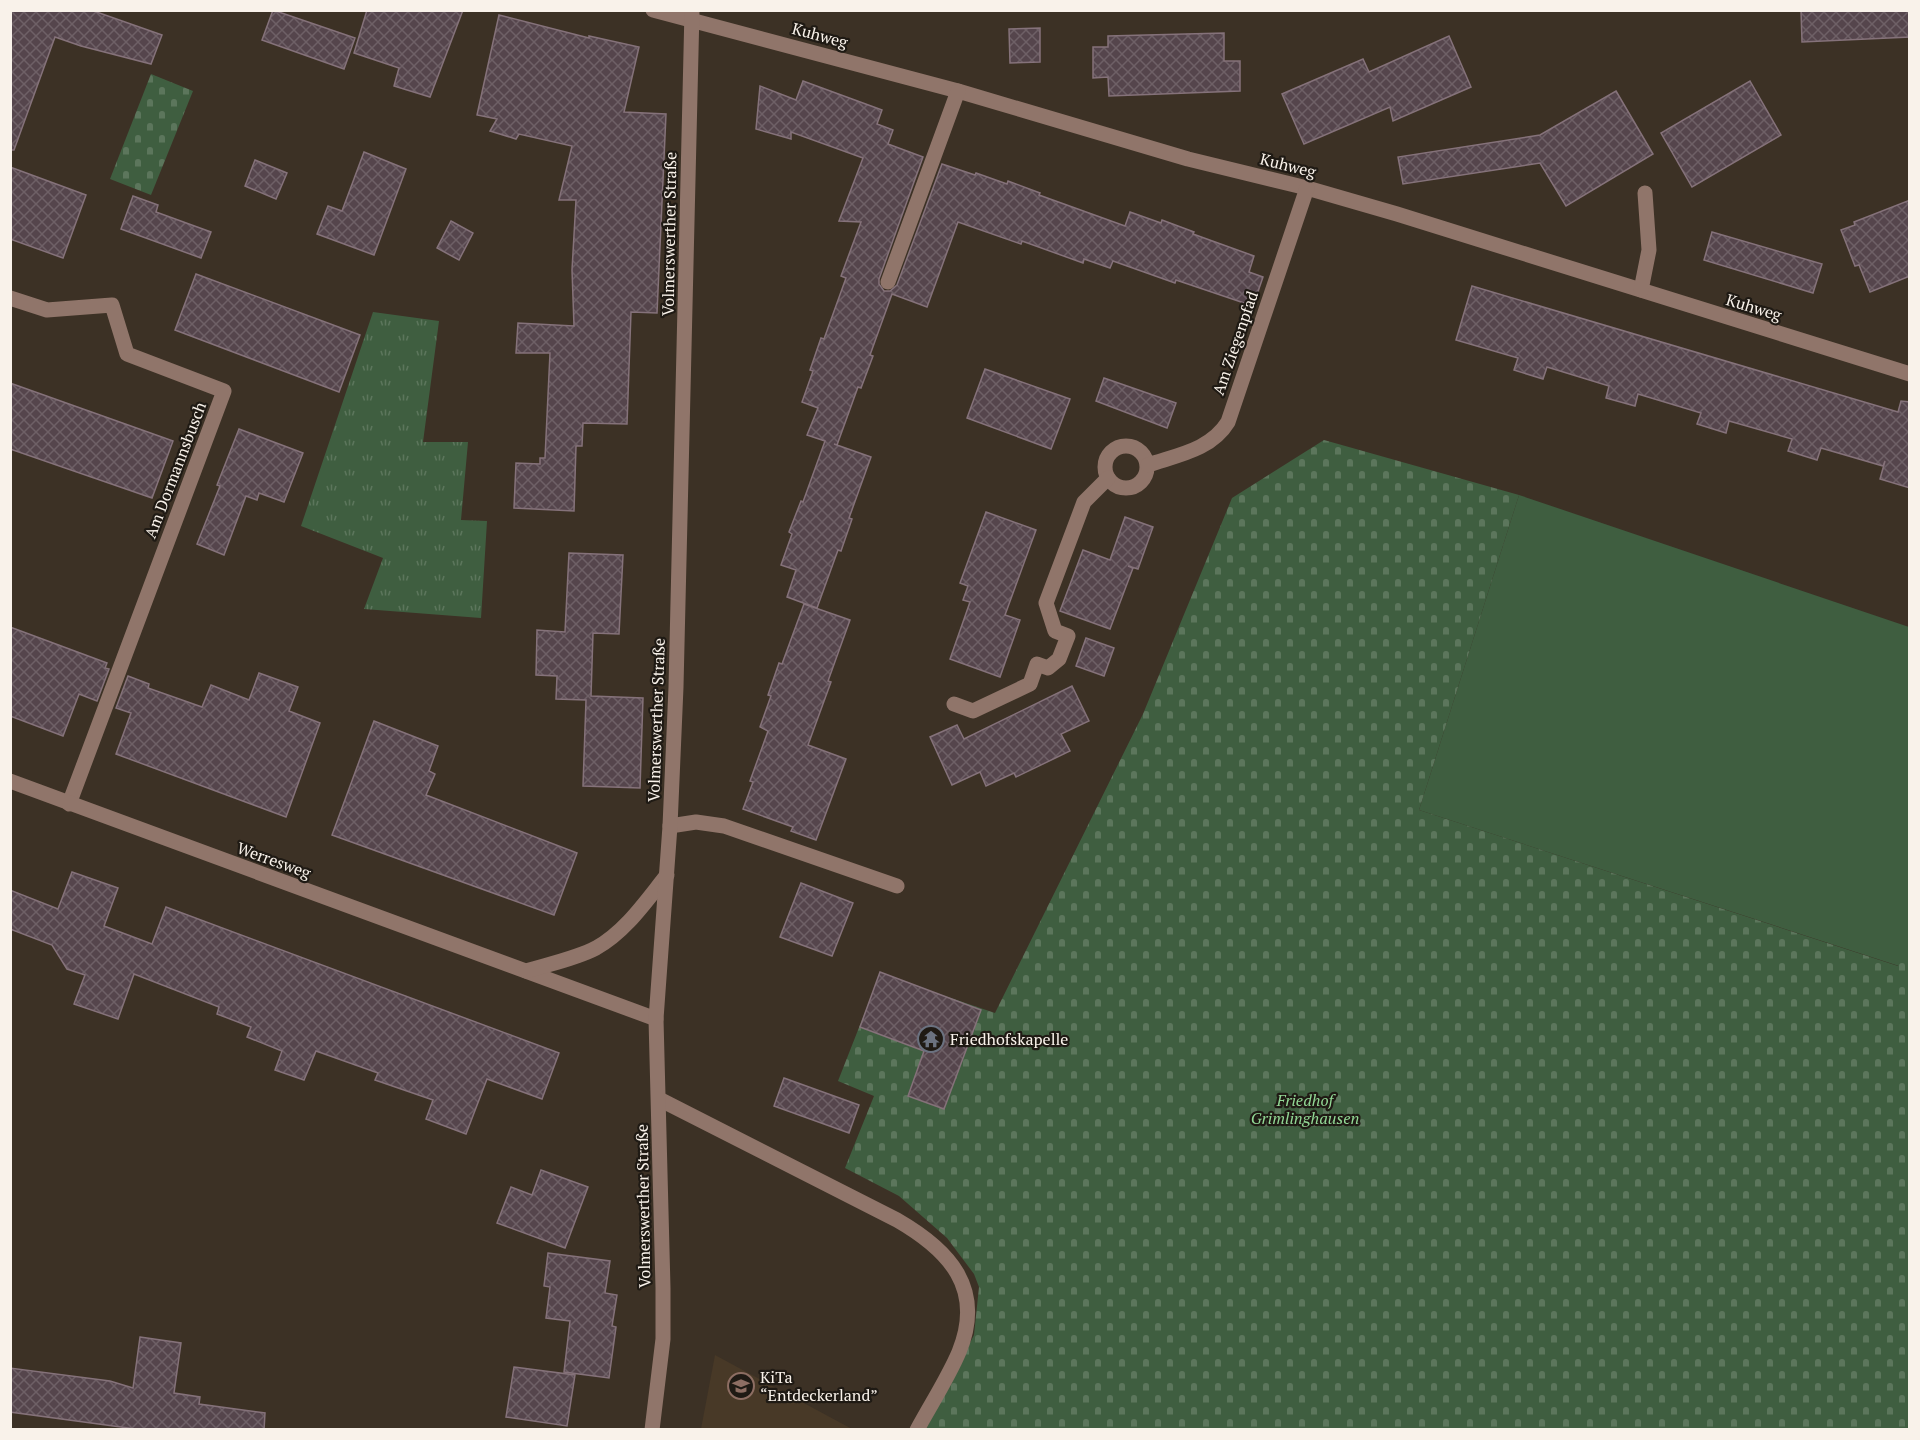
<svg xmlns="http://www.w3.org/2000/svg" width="1920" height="1440" font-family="'PT Serif',serif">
<defs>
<pattern id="cemetery-stones" width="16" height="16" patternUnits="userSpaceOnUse" patternTransform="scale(1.5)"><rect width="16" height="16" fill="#3f5e40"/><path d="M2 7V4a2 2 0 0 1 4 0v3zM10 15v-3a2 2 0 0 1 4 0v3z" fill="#5c765c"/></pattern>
<pattern id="park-tufts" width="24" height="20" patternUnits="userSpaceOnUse" patternTransform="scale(1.5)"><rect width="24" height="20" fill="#3f5e40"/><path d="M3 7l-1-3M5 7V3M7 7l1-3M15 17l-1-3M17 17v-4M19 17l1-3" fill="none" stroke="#5c765c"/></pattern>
<pattern id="building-cross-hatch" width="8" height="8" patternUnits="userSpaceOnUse" patternTransform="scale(1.5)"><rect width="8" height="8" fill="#55454c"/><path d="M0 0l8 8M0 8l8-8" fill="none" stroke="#6e6066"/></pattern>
</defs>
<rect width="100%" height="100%" fill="#3c3125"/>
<path fill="#483927" d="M 715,1355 L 852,1429 L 701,1429 Z"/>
<path fill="#3f5e40" d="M 1519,495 L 1909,627 L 1910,946 L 1899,966 L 1419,810 Z"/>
<g fill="url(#cemetery-stones)">
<path d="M 151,74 L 193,91 L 151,195 L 110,179 Z"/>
<path d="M 1324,440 L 1519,495 L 1419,810 L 1898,966 L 1909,946 L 1909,1429 L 926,1429 L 974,1335 L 979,1287 L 974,1274 L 947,1238 L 899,1196 L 845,1168 L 874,1096 L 838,1081 L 880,974 L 995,1013 L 1143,714 L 1232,498 Z"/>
</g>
<path fill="url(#park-tufts)" d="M 373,312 L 439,321 L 423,442 L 468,442 L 461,520 L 487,521 L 481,618 L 364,609 L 383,558 L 301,526 Z"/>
<g fill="url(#building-cross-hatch)" stroke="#85727a" stroke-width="1.5">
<path d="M 10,10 L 91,10 L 162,35 L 151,64 L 81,46 L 55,37 L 14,150 L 10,150 Z"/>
<path d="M 273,10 L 355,38 L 344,69 L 262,40 Z"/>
<path d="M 367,10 L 463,10 L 430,97 L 394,86 L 399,68 L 354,53 Z"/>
<path d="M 1801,10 L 1910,10 L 1910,37 L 1802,42 Z"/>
<path d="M 499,15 L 589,38 L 589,36 L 639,47 L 624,112 L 666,114 L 657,313 L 631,312 L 627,424 L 583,423 L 582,446 L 576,446 L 574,511 L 514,508 L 516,463 L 540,464 L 540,458 L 545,458 L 550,353 L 516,353 L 518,323 L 574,326 L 572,270 L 576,200 L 559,200 L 572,146 L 519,134 L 516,139 L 490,131 L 497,119 L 477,115 Z"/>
<path d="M 1040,28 L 1040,62 L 1010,63 L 1009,29 Z"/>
<path d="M 1224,33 L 1224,61 L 1240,61 L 1240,91 L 1109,96 L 1108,77 L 1093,78 L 1093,47 L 1108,47 L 1108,36 Z"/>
<path d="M 1449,36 L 1471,87 L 1393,121 L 1390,107 L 1304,144 L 1282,94 L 1363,59 L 1369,72 Z"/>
<path d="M 803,81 L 882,110 L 877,124 L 893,130 L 888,144 L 923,157 L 879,279 L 879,284 L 884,291 L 890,291 L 897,285 L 942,164 L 975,175 L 976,173 L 1007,184 L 1008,181 L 1040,193 L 1039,195 L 1125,226 L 1130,212 L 1161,223 L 1162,220 L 1194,232 L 1193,234 L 1254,256 L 1249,272 L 1263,277 L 1253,306 L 1176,280 L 1175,283 L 1113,261 L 1110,268 L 1084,259 L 1083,263 L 1022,241 L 1021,244 L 958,222 L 927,307 L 892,294 L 870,355 L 873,356 L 861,388 L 858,387 L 837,445 L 834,444 L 871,457 L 849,518 L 852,519 L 841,551 L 838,550 L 817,608 L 787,597 L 796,570 L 781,565 L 792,534 L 789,532 L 801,501 L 803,502 L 825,441 L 807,435 L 818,408 L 802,402 L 813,371 L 810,370 L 821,338 L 824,339 L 846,278 L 841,276 L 861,222 L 839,221 L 863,158 L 791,132 L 791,139 L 756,129 L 760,86 L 796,100 Z"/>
<path d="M 1750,81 L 1781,135 L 1692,187 L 1661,133 Z"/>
<path d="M 1616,91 L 1653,154 L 1566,206 L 1540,163 L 1403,184 L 1398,157 L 1540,135 Z"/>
<path d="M 364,152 L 406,169 L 374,255 L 317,234 L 328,206 L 342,211 Z"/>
<path d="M 255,160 L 287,173 L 276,199 L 245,186 Z"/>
<path d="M 10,167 L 86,195 L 63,258 L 10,239 Z"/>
<path d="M 133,196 L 158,205 L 156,212 L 211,232 L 201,258 L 121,229 Z"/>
<path d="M 1910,200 L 1910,276 L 1870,292 L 1859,265 L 1855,266 L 1841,230 L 1855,225 L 1854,222 Z"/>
<path d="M 451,221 L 473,233 L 459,260 L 437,248 Z"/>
<path d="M 1712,232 L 1822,264 L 1813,293 L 1704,260 Z"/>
<path d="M 196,274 L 360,335 L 339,392 L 175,330 Z"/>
<path d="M 1472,286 L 1898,412 L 1901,401 L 1910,402 L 1910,488 L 1880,479 L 1885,461 L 1883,466 L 1821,448 L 1817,460 L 1788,451 L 1792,439 L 1729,421 L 1726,433 L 1697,424 L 1701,413 L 1638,394 L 1635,406 L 1606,398 L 1609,386 L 1547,367 L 1543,379 L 1514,370 L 1518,358 L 1456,340 Z"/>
<path d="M 985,369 L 1070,399 L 1051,449 L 967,418 Z"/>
<path d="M 1104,378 L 1176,403 L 1167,428 L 1096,401 Z"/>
<path d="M 10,383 L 173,441 L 152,498 L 10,449 Z"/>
<path d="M 239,429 L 303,453 L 284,502 L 259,493 L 257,500 L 246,496 L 224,555 L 197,544 L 220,486 L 217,485 Z"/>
<path d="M 986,512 L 1036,530 L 1005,615 L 1020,620 L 1000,677 L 950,659 L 970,602 L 963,600 L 968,586 L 960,583 Z"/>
<path d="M 1125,517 L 1153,527 L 1138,569 L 1128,566 L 1133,568 L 1110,629 L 1060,611 L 1083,550 L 1110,560 Z"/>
<path d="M 569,553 L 623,555 L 619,634 L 593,633 L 591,696 L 643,698 L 640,788 L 583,786 L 586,700 L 556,699 L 557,676 L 536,675 L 537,630 L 565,632 Z"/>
<path d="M 804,604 L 850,620 L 828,681 L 831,682 L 808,745 L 846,759 L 816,840 L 791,831 L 793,827 L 743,809 L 753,782 L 750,781 L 768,731 L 760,727 L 771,696 L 768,695 L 779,663 L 782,664 Z"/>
<path d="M 10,627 L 107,663 L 105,668 L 109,669 L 97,701 L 79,694 L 63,736 L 10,716 Z"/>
<path d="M 1086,638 L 1114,648 L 1104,676 L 1076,666 Z"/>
<path d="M 259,673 L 298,687 L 289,711 L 320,723 L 286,817 L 116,754 L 131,713 L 116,708 L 128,676 L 149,684 L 148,688 L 202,707 L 211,685 L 249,700 Z"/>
<path d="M 1072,686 L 1089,721 L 1061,734 L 1070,751 L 1016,777 L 1014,773 L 986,786 L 980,772 L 952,785 L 930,737 L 957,725 L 964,739 Z"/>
<path d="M 374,721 L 438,746 L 429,771 L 435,774 L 426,795 L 577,853 L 554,915 L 332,835 Z"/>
<path d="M 72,872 L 118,888 L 104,926 L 152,944 L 166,907 L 559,1053 L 542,1099 L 487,1079 L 466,1134 L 426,1119 L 433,1100 L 375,1080 L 378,1073 L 316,1051 L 304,1080 L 275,1070 L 282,1051 L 247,1037 L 251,1027 L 217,1014 L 219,1007 L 134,974 L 118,1019 L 74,1004 L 85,975 L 67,969 L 52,945 L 10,929 L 10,890 L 58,909 Z"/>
<path d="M 801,883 L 853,903 L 832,956 L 780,937 Z"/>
<path d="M 880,972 L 981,1010 L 944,1109 L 908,1096 L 924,1051 L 860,1027 Z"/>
<path d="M 784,1078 L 859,1105 L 849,1133 L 774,1106 Z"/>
<path d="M 541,1170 L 588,1187 L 565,1248 L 497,1223 L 511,1187 L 532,1195 Z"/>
<path d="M 548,1253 L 610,1261 L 605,1293 L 617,1295 L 612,1326 L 616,1327 L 609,1378 L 564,1372 L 570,1321 L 546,1318 L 550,1287 L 544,1286 Z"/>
<path d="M 140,1337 L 181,1343 L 174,1393 L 200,1397 L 199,1404 L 265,1413 L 264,1430 L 143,1430 L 10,1412 L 10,1368 L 110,1381 L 133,1388 Z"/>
<path d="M 514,1367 L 575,1375 L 567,1426 L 506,1417 Z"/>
</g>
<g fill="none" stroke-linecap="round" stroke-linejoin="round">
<g stroke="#90756a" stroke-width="15">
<path d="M 653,10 L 958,91 L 1188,159 L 1307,188 L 1397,214 L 1910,374"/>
<path d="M 888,282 L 958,91"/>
<path d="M 1641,290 L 1649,250 L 1645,193"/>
<path d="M 10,298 L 47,310 L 112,305 L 127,354 L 224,391 L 69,804"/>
<circle cx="1126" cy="467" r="21"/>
<path d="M 1148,465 C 1177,455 1211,450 1228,422 L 1307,188"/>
<path d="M 954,704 L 973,711 L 1030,684 L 1037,664 L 1048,668 L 1059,659 L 1068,636 L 1055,631 L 1046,603 L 1084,502 L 1108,478"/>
<path d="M 10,781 L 656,1019"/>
<path d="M 670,826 L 696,822 L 724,826 L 897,886"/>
<path d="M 526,971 C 549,964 575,959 596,948 C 626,931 646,901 667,875"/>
<path d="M 659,1099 L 897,1220 C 949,1250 985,1288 959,1352 C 948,1378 931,1404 917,1430"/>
<path d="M 652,1430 L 663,1339 L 663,1288 L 656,1019 L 670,826 L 676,687 L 692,10"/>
</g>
</g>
<defs>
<symbol id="temple-ring" viewBox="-11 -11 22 22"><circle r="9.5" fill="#1f1a14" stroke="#6b7280" stroke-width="1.5"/><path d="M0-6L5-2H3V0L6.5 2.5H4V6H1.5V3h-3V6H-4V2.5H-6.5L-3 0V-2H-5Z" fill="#6b7280"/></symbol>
<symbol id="school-ring" viewBox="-11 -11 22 22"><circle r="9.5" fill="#1f1a14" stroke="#8d6e63" stroke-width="1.5"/><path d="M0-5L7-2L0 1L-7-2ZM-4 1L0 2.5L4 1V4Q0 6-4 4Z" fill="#8d6e63"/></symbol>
</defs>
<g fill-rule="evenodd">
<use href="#temple-ring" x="916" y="1024" width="30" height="30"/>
<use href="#school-ring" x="726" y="1371" width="30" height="30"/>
</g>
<g text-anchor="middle" stroke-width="4.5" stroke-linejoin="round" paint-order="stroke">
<g font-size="16" fill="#f9f2ea" stroke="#1f1a14">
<text transform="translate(820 35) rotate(15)" y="6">Kuhweg</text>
<text transform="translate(1288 165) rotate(14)" y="6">Kuhweg</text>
<text transform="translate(669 234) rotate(-89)" y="6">Volmerswerther Straße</text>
<text transform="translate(1754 307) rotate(17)" y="6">Kuhweg</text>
<text transform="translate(1235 343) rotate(-71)" y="6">Am Ziegenpfad</text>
<text transform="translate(175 470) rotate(-69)" y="6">Am Dormannsbusch</text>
<text transform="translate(656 720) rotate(-88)" y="6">Volmerswerther Straße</text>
<text transform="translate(274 860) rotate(20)" y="6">Werresweg</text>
<text transform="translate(643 1206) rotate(-91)" y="6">Volmerswerther Straße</text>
</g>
<g font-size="16" fill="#f9f2ea" stroke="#1f1a14" text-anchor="start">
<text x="950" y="1045">Friedhofskapelle</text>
<text x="760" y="1383">KiTa<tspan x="760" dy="18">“Entdeckerland”</tspan></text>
</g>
<g font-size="16" font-style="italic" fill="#92d895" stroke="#1f1a14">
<text x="1305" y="1106">Friedhof<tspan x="1305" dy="18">Grimlinghausen</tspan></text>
</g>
</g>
<rect width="1920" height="1440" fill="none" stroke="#f9f2ea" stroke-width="24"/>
</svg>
